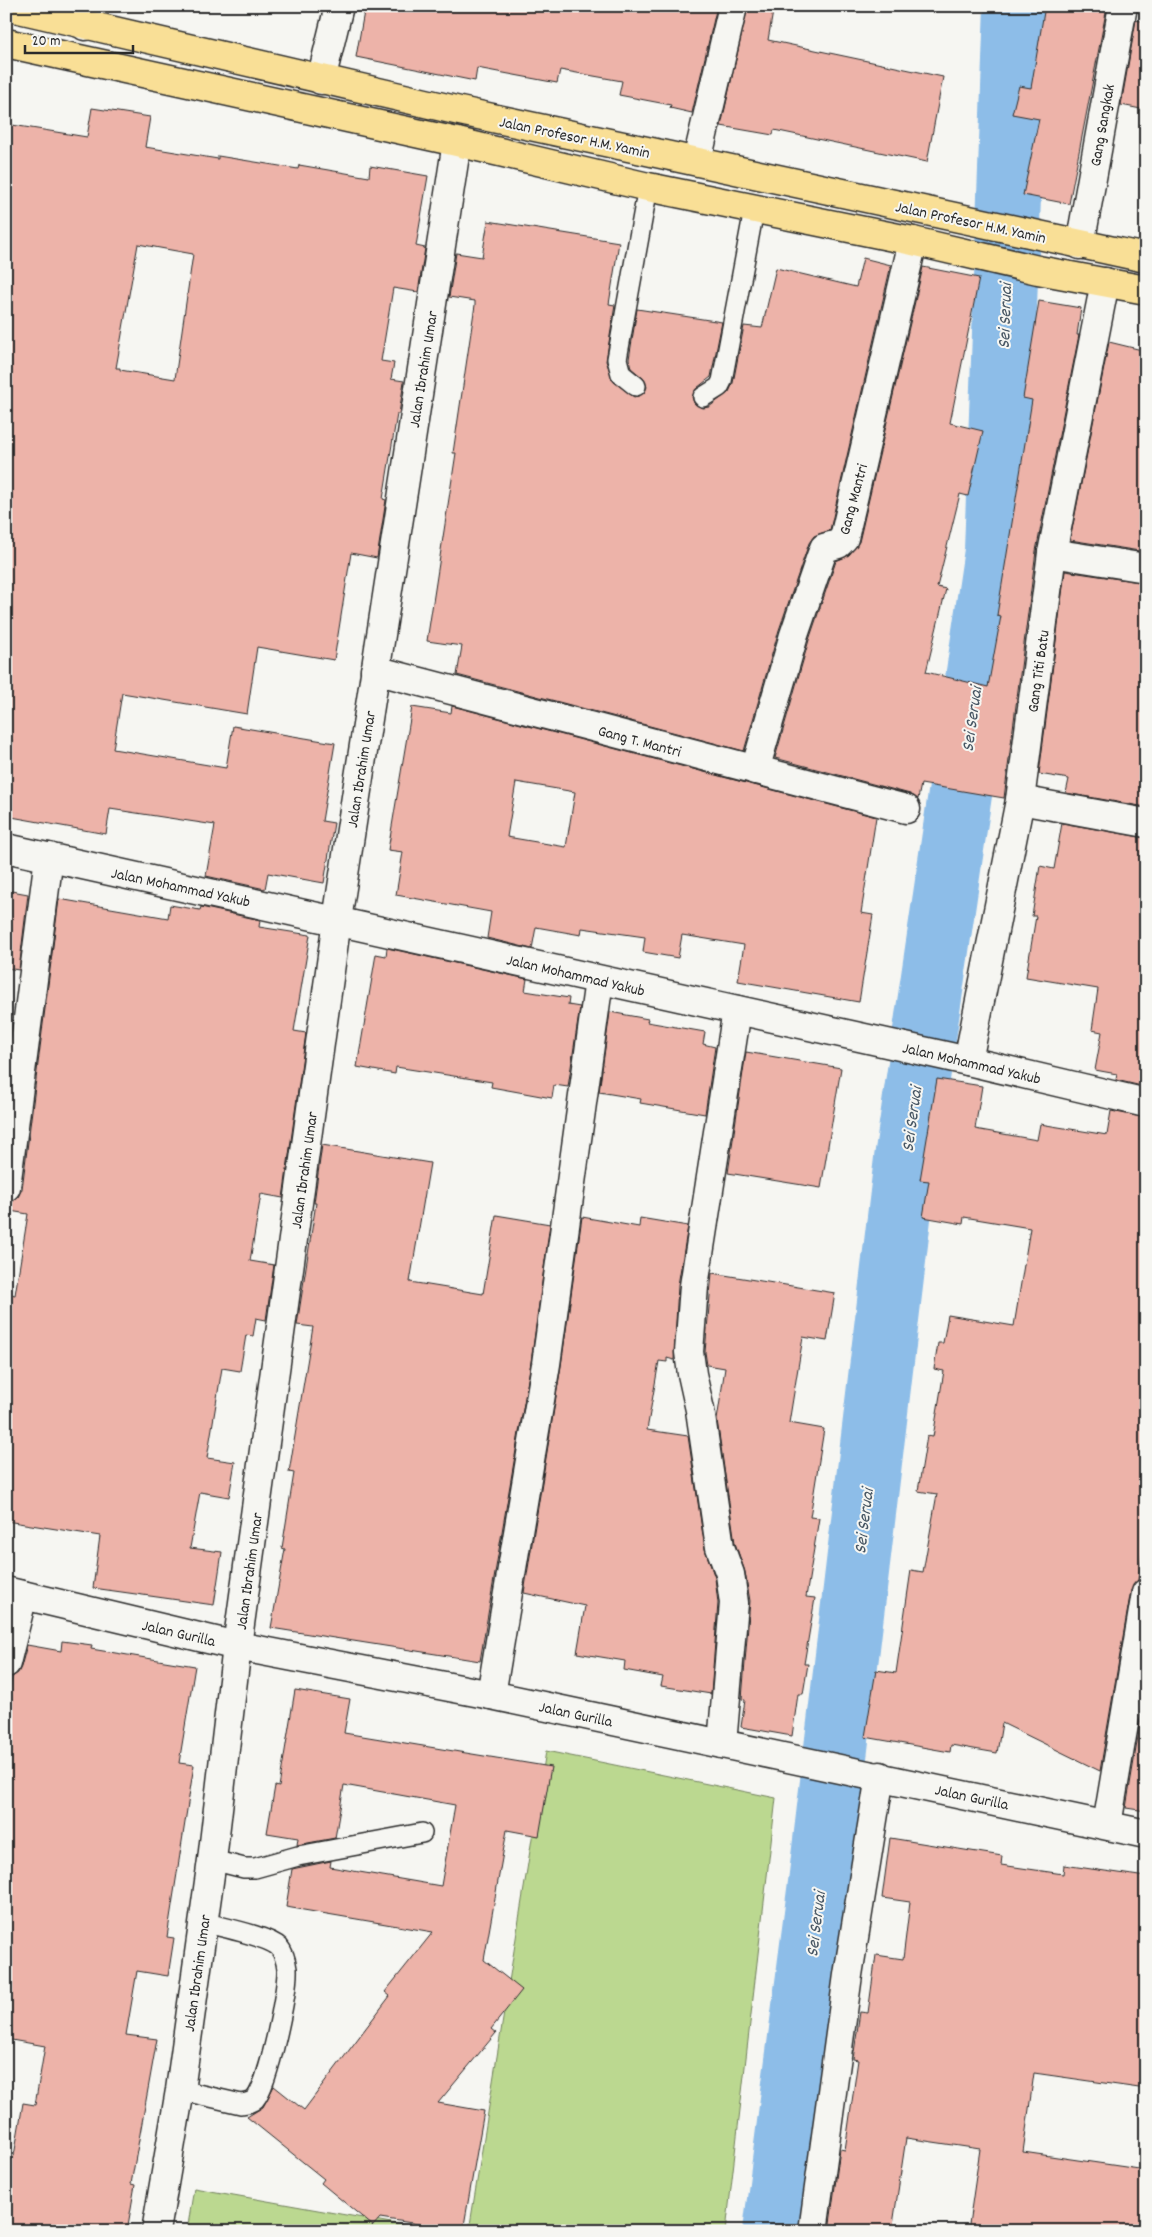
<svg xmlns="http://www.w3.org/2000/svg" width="1152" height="2237" font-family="Dekko,sans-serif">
<rect width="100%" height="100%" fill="#f6f6f2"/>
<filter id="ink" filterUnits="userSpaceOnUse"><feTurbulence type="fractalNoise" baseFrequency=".02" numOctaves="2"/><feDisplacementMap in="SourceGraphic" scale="10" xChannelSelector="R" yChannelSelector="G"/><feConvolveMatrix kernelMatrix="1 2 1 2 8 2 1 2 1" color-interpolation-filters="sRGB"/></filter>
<g filter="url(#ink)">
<g fill="#bbd890" stroke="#73825e">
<path d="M 546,1751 L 776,1798 L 726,2231 L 469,2231 Z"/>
<path d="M 194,2188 L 436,2231 L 187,2231 Z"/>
</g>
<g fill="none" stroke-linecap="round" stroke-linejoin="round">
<path stroke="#8dbde8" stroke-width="64" d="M 775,2231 L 820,1883 L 906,1159 L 996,551 L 1016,6"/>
</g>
<g fill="#edb3a9" stroke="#2b2b2b" fill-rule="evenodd">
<path d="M 365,6 L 717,6 L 692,113 L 670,108 L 671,105 L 619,95 L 622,81 L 560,70 L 557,83 L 477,68 L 475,81 L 356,57 Z"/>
<path d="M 748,6 L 774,6 L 768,40 L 943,77 L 927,162 L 774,130 L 773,135 L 721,126 Z"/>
<path d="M 1045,6 L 1085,6 L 1106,12 L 1069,204 L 1023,195 L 1039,119 L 1012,114 L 1019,86 L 1031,88 Z"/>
<path d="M 1136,20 L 1146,22 L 1146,110 L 1121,105 Z"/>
<path d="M 92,108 L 150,117 L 145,147 L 218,159 L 218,156 L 298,169 L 299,165 L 369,177 L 370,166 L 428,176 L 416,246 L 425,248 L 418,292 L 393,288 L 381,361 L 394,363 L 391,379 L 404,381 L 399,414 L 397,414 L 383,499 L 386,500 L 377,558 L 351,553 L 334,660 L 257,647 L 247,714 L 122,693 L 113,749 L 226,768 L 233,726 L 335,743 L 322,821 L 334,823 L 324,883 L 268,873 L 265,889 L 206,876 L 215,825 L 110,809 L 106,834 L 6,816 L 6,774 L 12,740 L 6,739 L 6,124 L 87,137 ZM 138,244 L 193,254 L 175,379 L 120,370 L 120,368 L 116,368 Z"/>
<path d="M 488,221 L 619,242 L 609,304 L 615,305 L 606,361 L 614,382 L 634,397 L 644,393 L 647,387 L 643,378 L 631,368 L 629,359 L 637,309 L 722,322 L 711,377 L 697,388 L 692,397 L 694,403 L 703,408 L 709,407 L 729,392 L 733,383 L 744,326 L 762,328 L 776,268 L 856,287 L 863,258 L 891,265 L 830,530 L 814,536 L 809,543 L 779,630 L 744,751 L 457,675 L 462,646 L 427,641 L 456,453 L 453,453 L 475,305 L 475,301 L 449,297 L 456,253 L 482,257 Z"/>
<path d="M 923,267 L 979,278 L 950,423 L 983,431 L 968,496 L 960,494 L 937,587 L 946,589 L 926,672 L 988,687 L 1001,616 L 997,615 L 1032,400 L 1023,398 L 1039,301 L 1081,308 L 1077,335 L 1079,335 L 1036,551 L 1004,798 L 921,784 L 918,799 L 910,794 L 775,758 L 809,640 L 836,561 L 849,555 L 859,542 Z"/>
<path d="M 1109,342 L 1146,351 L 1146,552 L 1070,540 Z"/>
<path d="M 1065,571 L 1146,583 L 1146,620 L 1140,657 L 1146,658 L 1146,807 L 1066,793 L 1069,779 L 1039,774 Z"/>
<path d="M 452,706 L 876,817 L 861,913 L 873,915 L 859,1002 L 738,981 L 744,945 L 682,935 L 678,958 L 643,952 L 645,937 L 582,928 L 581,935 L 536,927 L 532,949 L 487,938 L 491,912 L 396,895 L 403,852 L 388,850 L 412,707 L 451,713 ZM 516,782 L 575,792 L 566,847 L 507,837 Z"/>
<path d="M 1062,823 L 1146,838 L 1146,1087 L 1116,1080 L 1117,1074 L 1095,1070 L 1102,1032 L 1092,1030 L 1098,989 L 1026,977 L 1036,916 L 1032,916 L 1040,866 L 1054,869 Z"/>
<path d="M 6,890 L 28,894 L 19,970 L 6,968 Z"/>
<path d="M 59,899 L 168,918 L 170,905 L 200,910 L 201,907 L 260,920 L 259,927 L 310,935 L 294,1031 L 306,1033 L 283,1198 L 261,1194 L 250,1261 L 274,1265 L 266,1320 L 256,1318 L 253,1336 L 246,1335 L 240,1371 L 222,1368 L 207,1458 L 235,1462 L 229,1497 L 200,1492 L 190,1548 L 222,1552 L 214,1605 L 93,1588 L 100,1536 L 6,1521 L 6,1293 L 15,1295 L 28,1214 L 10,1211 L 12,1202 L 18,1197 L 22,1189 Z"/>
<path d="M 387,948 L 527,979 L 525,991 L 569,998 L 568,1005 L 580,1007 L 568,1087 L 554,1085 L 552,1098 L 491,1087 L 492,1082 L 396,1067 L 395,1074 L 357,1067 L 376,954 L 386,956 Z"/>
<path d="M 610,1012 L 648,1019 L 647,1022 L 705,1032 L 703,1044 L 715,1047 L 705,1114 L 640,1103 L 641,1099 L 599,1092 Z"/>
<path d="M 746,1052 L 841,1068 L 821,1188 L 728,1173 Z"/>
<path d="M 937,1079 L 982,1086 L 975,1129 L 1037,1140 L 1040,1124 L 1107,1135 L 1111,1111 L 1146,1118 L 1146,1532 L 1138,1580 L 1131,1590 L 1100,1771 L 1002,1723 L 997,1753 L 951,1745 L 950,1752 L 865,1737 L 876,1670 L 896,1673 L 911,1570 L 923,1572 L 937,1494 L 918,1491 L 927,1436 L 933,1437 L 944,1371 L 934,1369 L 938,1343 L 943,1343 L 948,1315 L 1014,1326 L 1030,1228 L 964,1217 L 963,1224 L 923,1217 L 929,1181 L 920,1180 Z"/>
<path d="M 322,1145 L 430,1163 L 410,1282 L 483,1294 L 496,1215 L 550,1224 L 531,1362 L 480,1661 L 271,1628 L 285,1549 L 282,1548 L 294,1473 L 289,1472 L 313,1327 L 297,1325 L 316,1203 L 314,1203 Z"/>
<path d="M 582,1217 L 639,1227 L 640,1218 L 688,1226 L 678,1285 L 674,1360 L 667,1358 L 667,1362 L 659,1361 L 647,1430 L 688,1436 L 705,1549 L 715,1578 L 718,1603 L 711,1694 L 661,1686 L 663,1677 L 624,1670 L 625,1661 L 577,1653 L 585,1606 L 524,1593 L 561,1366 Z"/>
<path d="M 712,1273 L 835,1293 L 827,1341 L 803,1337 L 789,1423 L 824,1429 L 810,1517 L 819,1518 L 806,1597 L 815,1598 L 804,1664 L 808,1664 L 803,1694 L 798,1694 L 792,1736 L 741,1727 L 745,1700 L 742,1699 L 750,1601 L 745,1572 L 735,1543 L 717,1420 L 725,1368 L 707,1365 L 705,1352 Z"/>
<path d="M 62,1641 L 92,1645 L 91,1649 L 195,1666 L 179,1763 L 194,1765 L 167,1937 L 174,1938 L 168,1976 L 137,1971 L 126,2035 L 157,2039 L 131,2184 L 135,2185 L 127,2231 L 6,2231 L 6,2155 L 14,2156 L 23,2103 L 35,2105 L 45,2046 L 6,2039 L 6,1934 L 12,1899 L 6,1898 L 6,1715 L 12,1677 L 18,1673 L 21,1667 L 27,1645 L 61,1651 Z"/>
<path d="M 1146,1689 L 1146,1811 L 1126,1808 Z"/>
<path d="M 295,1690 L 350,1699 L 344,1733 L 551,1767 L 539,1836 L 507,1830 L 484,1960 L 522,1990 L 491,2029 L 496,2033 L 438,2103 L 484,2111 L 463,2231 L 380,2218 L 373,2226 L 321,2183 L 324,2179 L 247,2117 L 263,2107 L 274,2086 L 304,2110 L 390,1996 L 385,1992 L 433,1932 L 286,1907 L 292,1869 L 331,1861 L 330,1867 L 441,1886 L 455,1805 L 344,1785 L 335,1838 L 297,1845 L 298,1838 L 267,1833 L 275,1786 L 279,1787 Z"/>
<path d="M 890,1838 L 1002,1856 L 1001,1865 L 1063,1874 L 1064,1865 L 1146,1877 L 1146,2089 L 1034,2073 L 1023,2152 L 1146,2170 L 1146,2231 L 968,2231 L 980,2149 L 906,2138 L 892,2231 L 829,2231 L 840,2149 L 845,2150 L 858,2060 L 853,2059 L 860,2012 L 868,2013 L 876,1955 L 903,1959 L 910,1902 L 882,1898 Z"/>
</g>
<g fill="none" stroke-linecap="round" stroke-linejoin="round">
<defs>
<g id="service">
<path d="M 636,386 L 621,374 L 617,359 L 648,187"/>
<path d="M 703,397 L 719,387 L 722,381 L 754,210"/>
<path d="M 212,1860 L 244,1868 L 255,1868 L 298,1856 L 422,1833"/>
<path d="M 180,2090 L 241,2104 C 247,2103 251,2103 255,2099 C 269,2083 288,1990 287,1969 C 286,1961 284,1953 279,1947 C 268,1936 220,1927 203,1922"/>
</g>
<g id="minor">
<path d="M 85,26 L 90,6"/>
<path d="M 321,80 L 339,6"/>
<path d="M 697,161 L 733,6"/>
<path d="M 1080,245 L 1123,6"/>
<path d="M 1052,553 L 1146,568"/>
<path d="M 375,670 L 906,809"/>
<path d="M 755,770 L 794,635 L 820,559 L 824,548 L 838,544 L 844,538 L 913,241"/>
<path d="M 1020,800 L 1146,823"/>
<path d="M 6,848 L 968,1061 L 1146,1103"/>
<path d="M 968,1061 L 1020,800 L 1052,553 L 1105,282"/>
<path d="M 6,1187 L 49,857"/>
<path d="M 6,1663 L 23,1595"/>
<path d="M 491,1695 L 546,1364 L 599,980"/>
<path d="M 722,1744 L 734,1603 L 730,1574 L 720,1547 L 700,1410 L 692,1374 L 689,1352 L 694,1286 L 737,1010"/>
<path d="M 1107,1825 L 1146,1593"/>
<path d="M 813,2231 L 848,1975 L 880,1776"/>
</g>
<g id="tertiary">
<path d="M 6,1591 L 237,1646 L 491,1695 L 1146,1834"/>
<path d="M 156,2231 L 180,2090 L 212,1860 L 237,1646 L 337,920 L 457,142"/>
</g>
<g id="primary">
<path d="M 6,6 L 460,111 L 1146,258"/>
<path d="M 6,43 L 457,142 L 648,187 L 913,241 L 1038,270 L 1146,290"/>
</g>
</defs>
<use href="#service" stroke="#2b2b2b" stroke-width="22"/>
<use href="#minor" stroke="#2b2b2b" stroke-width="31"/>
<use href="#tertiary" stroke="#2b2b2b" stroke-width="31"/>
<use href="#primary" stroke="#2b2b2b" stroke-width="31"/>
<use href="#service" stroke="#f6f6f2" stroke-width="19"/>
<use href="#minor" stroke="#f6f6f2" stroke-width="28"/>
<use href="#tertiary" stroke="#f6f6f2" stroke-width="28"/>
<use href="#primary" stroke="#f9df96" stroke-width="28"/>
</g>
</g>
<g text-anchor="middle" stroke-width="4" stroke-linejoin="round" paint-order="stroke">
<g font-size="16" fill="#2b2b2b" stroke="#f6f6f2">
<text transform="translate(1101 125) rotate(-80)" y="6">Gang Sangkak</text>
<text transform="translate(575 136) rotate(12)" y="6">Jalan Profesor H.M. Yamin</text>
<text transform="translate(971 221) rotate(12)" y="6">Jalan Profesor H.M. Yamin</text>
<text transform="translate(422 369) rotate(-81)" y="6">Jalan Ibrahim Umar</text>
<text transform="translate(852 499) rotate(-75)" y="6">Gang Mantri</text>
<text transform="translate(1037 671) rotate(-82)" y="6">Gang Titi Batu</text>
<text transform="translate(640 740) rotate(15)" y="6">Gang T. Mantri</text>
<text transform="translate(360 769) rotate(-81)" y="6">Jalan Ibrahim Umar</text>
<text transform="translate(181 886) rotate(12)" y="6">Jalan Mohammad Yakub</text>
<text transform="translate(576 974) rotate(13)" y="6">Jalan Mohammad Yakub</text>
<text transform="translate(972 1062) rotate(13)" y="6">Jalan Mohammad Yakub</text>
<text transform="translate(303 1170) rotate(-82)" y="6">Jalan Ibrahim Umar</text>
<text transform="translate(248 1571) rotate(-82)" y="6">Jalan Ibrahim Umar</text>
<text transform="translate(179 1632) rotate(13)" y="6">Jalan Gurilla</text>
<text transform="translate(576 1713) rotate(12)" y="6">Jalan Gurilla</text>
<text transform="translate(972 1796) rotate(12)" y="6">Jalan Gurilla</text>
<text transform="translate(196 1973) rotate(-82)" y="6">Jalan Ibrahim Umar</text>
</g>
<g font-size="18" font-style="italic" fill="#485764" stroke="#f6f6f2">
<text transform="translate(1004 316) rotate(-88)" y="6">Sei Seruai</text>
<text transform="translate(971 719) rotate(-82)" y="6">Sei Seruai</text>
<text transform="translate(911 1119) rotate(-82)" y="6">Sei Seruai</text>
<text transform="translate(863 1521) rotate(-83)" y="6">Sei Seruai</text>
<text transform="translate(815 1924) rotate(-83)" y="6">Sei Seruai</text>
</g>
</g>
<rect width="1152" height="2237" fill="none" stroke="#f6f6f2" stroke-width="25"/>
<rect x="12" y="12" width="1127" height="2212" fill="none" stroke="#2b2b2b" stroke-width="2" filter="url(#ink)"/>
<path d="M25 45v8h108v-8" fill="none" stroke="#2b2b2b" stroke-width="2.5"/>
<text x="32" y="45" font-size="15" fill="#2b2b2b" stroke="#f6f6f2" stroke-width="4" paint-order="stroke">20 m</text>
</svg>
